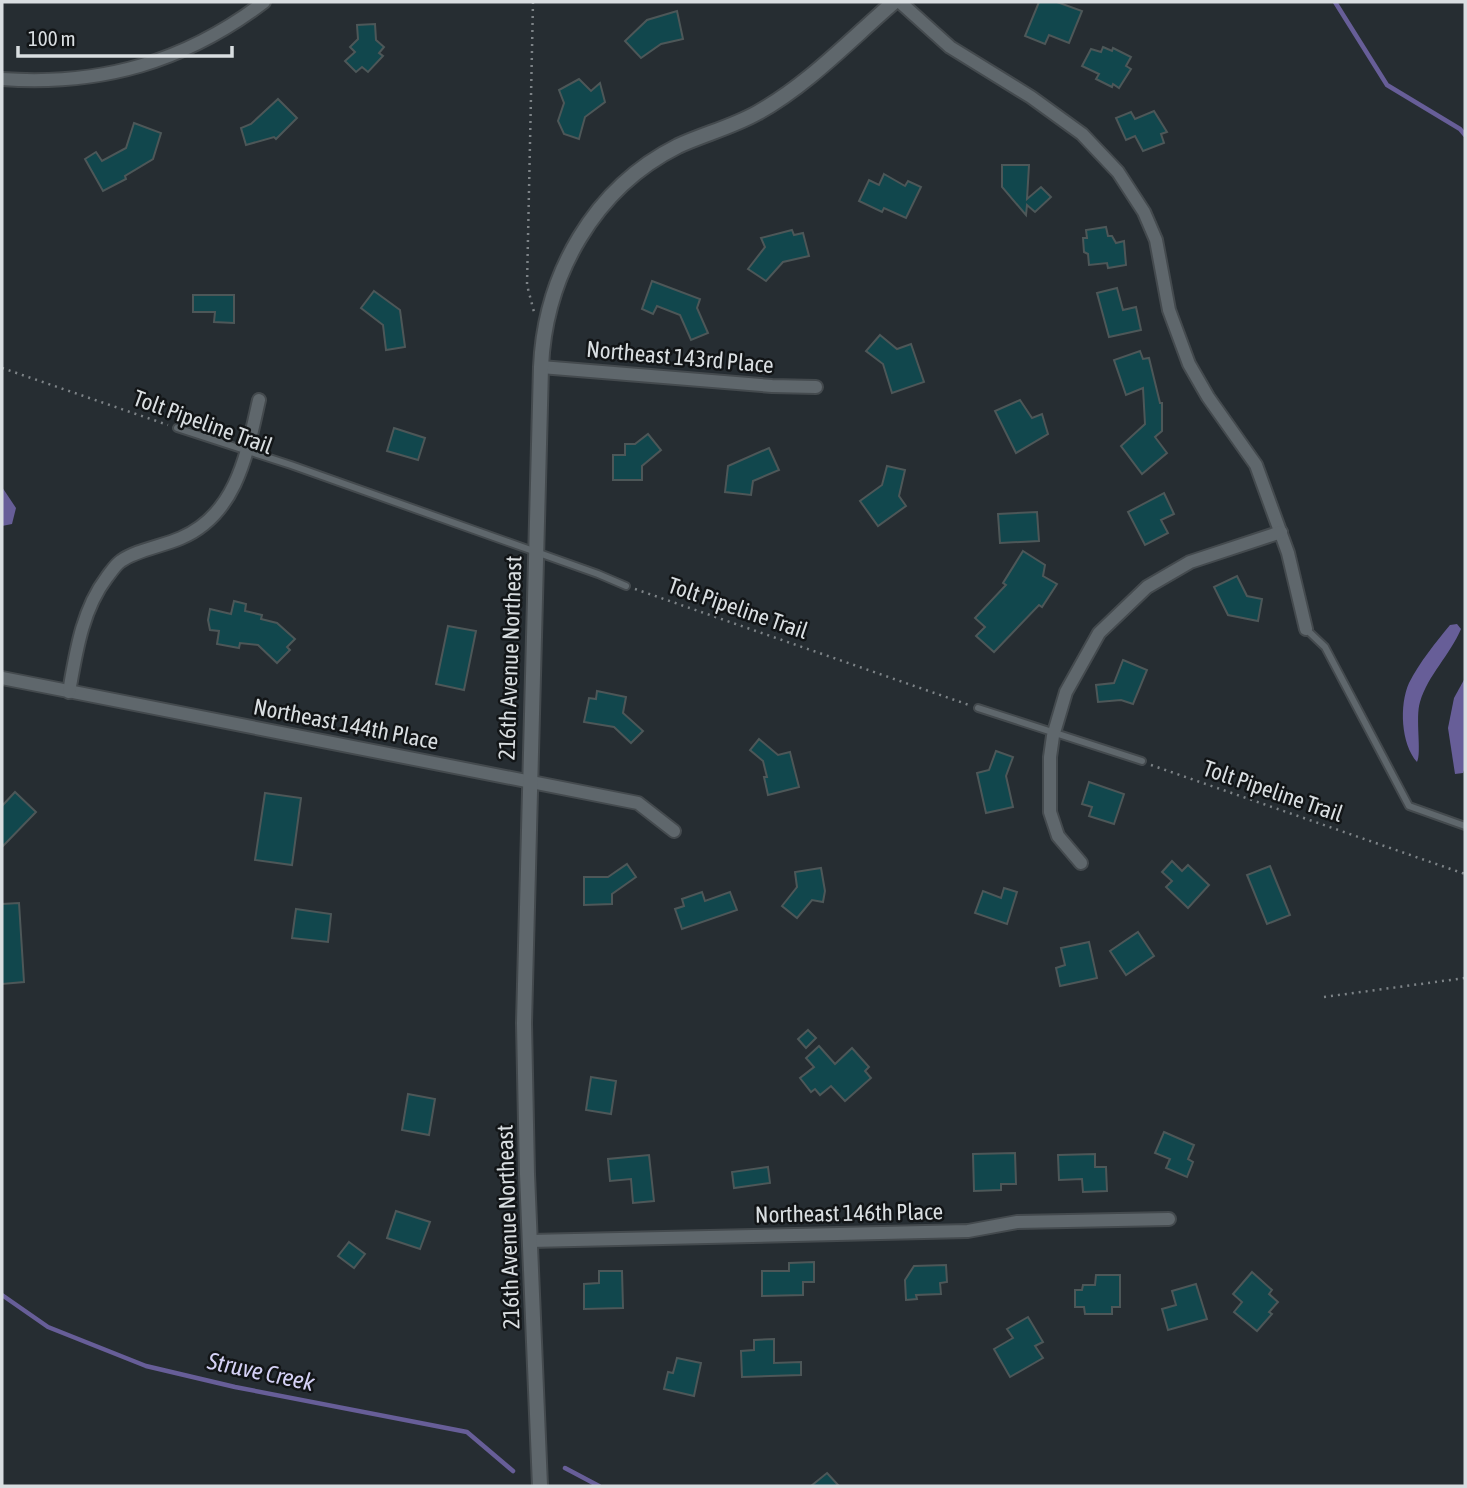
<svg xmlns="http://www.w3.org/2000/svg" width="1467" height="1488" font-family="'Asap Condensed',sans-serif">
<rect width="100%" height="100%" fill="#262d32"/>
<g fill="#675e98">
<path d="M 2,487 L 16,508 L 12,524 L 2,526 Z"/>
<path d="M 1457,624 L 1461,629 C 1450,655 1428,675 1420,702 C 1415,718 1422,753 1417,762 C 1401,744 1399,705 1409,683 C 1419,663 1436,642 1450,625 Z"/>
<path d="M 1465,678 L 1465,767 L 1463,773 L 1455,774 L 1448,728 L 1454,698 Z"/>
</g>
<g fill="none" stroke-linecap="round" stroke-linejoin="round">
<g stroke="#675e98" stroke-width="4.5">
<path d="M 1335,2 L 1387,85 L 1460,129 L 1465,135"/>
<path d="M 2,1295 L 48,1327 L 146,1366 L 235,1387 L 467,1432 L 513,1471"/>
<path d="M 565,1468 L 599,1486"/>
</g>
</g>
<g fill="#11474d" stroke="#4d5758" stroke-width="2">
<path d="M 1039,2 L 1057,2 L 1082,11 L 1069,43 L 1049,35 L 1045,44 L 1025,36 Z"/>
<path d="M 677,11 L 683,39 L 661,44 L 641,58 L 625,41 L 647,20 Z"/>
<path d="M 375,24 L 376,40 L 384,47 L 379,53 L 383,56 L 368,72 L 362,67 L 356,72 L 345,61 L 355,52 L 350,47 L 358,39 L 357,25 Z"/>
<path d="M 1103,47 L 1112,51 L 1113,48 L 1131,57 L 1126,66 L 1131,69 L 1119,88 L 1113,84 L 1112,87 L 1096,79 L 1099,74 L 1082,66 L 1091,49 L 1101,52 Z"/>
<path d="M 579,79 L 591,91 L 600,83 L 605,102 L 585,117 L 579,139 L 564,134 L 558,121 L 564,103 L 559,90 Z"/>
<path d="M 278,99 L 297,118 L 276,139 L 274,137 L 246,145 L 241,128 L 251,124 Z"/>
<path d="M 1154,111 L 1167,132 L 1161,134 L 1164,143 L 1143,151 L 1135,136 L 1126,140 L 1116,118 L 1131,112 L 1135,119 Z"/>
<path d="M 134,123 L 161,133 L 153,159 L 125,176 L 126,179 L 103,191 L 85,159 L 96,152 L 102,161 L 126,148 Z"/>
<path d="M 1002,165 L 1029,165 L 1027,199 L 1041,187 L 1051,197 L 1035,212 L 1027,205 L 1026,215 L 1002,187 Z"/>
<path d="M 884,174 L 905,186 L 908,181 L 921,187 L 906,218 L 884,208 L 882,212 L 859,201 L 869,180 L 879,185 Z"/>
<path d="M 1106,227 L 1108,236 L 1112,236 L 1116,243 L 1124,241 L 1126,265 L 1108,268 L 1107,263 L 1089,265 L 1088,254 L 1084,252 L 1083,238 L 1087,238 L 1086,230 Z"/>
<path d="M 792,230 L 794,235 L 803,233 L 809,256 L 783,262 L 766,281 L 748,269 L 765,247 L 761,238 Z"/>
<path d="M 652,281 L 700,299 L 697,308 L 708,333 L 691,340 L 680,315 L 657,306 L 653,314 L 642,309 Z"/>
<path d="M 1117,288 L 1123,310 L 1136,307 L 1141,330 L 1109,337 L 1097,293 Z"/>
<path d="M 374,291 L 400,310 L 405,347 L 386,350 L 383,325 L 361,308 Z"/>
<path d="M 193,295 L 234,295 L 234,323 L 214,322 L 215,312 L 193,312 Z"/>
<path d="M 880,335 L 897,349 L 911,344 L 924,382 L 892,393 L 883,364 L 866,351 Z"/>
<path d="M 1140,351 L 1143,359 L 1149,358 L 1160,403 L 1162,403 L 1162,431 L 1155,437 L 1167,453 L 1142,474 L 1121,446 L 1145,424 L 1143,388 L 1126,395 L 1114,360 Z"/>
<path d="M 1020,400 L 1032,418 L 1042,414 L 1048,434 L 1016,453 L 995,411 Z"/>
<path d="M 394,428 L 425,438 L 418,460 L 387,451 Z"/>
<path d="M 648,434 L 661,450 L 642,466 L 642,480 L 613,480 L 613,455 L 625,455 L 625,444 L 635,444 Z"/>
<path d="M 769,448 L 779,470 L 753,481 L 751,495 L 725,492 L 728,466 Z"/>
<path d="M 887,466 L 905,470 L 899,496 L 906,506 L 878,526 L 860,501 L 882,485 Z"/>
<path d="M 1164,493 L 1174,514 L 1161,520 L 1168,533 L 1145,545 L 1128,512 Z"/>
<path d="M 1037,512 L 1039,541 L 1000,543 L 998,514 Z"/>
<path d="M 1023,551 L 1045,565 L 1043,576 L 1057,584 L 1042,607 L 1039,605 L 994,652 L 976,636 L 985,627 L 975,618 L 1006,585 L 1003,583 Z"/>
<path d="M 1237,576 L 1247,596 L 1262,599 L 1258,621 L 1228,615 L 1214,587 Z"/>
<path d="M 234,601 L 246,604 L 245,611 L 262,615 L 261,619 L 277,623 L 295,639 L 287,647 L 290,650 L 277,663 L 258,645 L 240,643 L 239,648 L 217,644 L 219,631 L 210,630 L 208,620 L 210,609 L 231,614 Z"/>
<path d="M 448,626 L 476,631 L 464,690 L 436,684 Z"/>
<path d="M 1123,660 L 1147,670 L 1133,704 L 1121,700 L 1098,702 L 1096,685 L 1114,683 Z"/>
<path d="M 597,691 L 626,697 L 623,713 L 643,731 L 631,743 L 614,727 L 584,722 L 589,698 L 596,699 Z"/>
<path d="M 759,739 L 778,755 L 790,752 L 799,787 L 768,795 L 764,777 L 767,777 L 763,761 L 750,750 Z"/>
<path d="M 996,751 L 1013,757 L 1006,776 L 1013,807 L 986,813 L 977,773 L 989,770 Z"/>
<path d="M 1089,782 L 1124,794 L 1114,824 L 1089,816 L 1092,807 L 1082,804 Z"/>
<path d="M 15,792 L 36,812 L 2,847 L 2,806 Z"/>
<path d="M 265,793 L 301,798 L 292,865 L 255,860 Z"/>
<path d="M 1172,861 L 1182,871 L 1188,865 L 1209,885 L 1188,908 L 1166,887 L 1172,881 L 1162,872 Z"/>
<path d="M 627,864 L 636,877 L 612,894 L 612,904 L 584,905 L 584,877 L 608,877 Z"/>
<path d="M 1270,866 L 1290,915 L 1267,924 L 1247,875 Z"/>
<path d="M 821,868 L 825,891 L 823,902 L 812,900 L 797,918 L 782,906 L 797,887 L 795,872 Z"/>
<path d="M 1004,888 L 1017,892 L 1007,924 L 975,913 L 983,891 L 1001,898 Z"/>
<path d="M 702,892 L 705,901 L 730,892 L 737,910 L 682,929 L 675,909 L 684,906 L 682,899 Z"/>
<path d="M 19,903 L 24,982 L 2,984 L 2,904 Z"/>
<path d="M 296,909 L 331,914 L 328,942 L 292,938 Z"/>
<path d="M 1138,932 L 1154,956 L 1126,975 L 1110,951 Z"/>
<path d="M 1089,942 L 1097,978 L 1060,986 L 1056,968 L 1065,965 L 1061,948 Z"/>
<path d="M 808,1030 L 816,1038 L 806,1048 L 798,1039 Z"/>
<path d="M 819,1046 L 835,1064 L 852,1048 L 869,1067 L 865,1071 L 871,1078 L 845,1101 L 831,1086 L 820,1095 L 815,1089 L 811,1092 L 800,1078 L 814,1067 L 806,1058 Z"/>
<path d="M 591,1077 L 616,1081 L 611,1114 L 586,1110 Z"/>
<path d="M 408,1094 L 435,1099 L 429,1135 L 402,1130 Z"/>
<path d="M 1164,1132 L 1194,1145 L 1188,1159 L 1193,1162 L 1187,1177 L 1166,1168 L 1170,1159 L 1155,1153 Z"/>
<path d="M 1015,1153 L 1016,1184 L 1001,1184 L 1001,1190 L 974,1191 L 973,1154 Z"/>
<path d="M 1095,1154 L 1095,1167 L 1106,1167 L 1107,1191 L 1083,1192 L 1082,1179 L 1059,1180 L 1058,1155 Z"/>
<path d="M 649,1155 L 654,1201 L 633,1203 L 631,1179 L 610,1181 L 608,1159 Z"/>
<path d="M 768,1167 L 770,1183 L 734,1188 L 732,1172 Z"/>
<path d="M 396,1211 L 430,1222 L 420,1249 L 387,1238 Z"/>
<path d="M 349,1242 L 365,1254 L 354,1268 L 338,1256 Z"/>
<path d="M 814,1262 L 814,1282 L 803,1282 L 803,1295 L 762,1296 L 762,1271 L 789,1271 L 789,1263 Z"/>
<path d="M 946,1265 L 947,1282 L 940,1283 L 941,1294 L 916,1295 L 917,1299 L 906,1300 L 905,1280 L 914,1266 Z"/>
<path d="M 599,1271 L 622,1271 L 623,1308 L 584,1309 L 584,1284 L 599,1283 Z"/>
<path d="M 1252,1272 L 1272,1290 L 1269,1294 L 1278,1302 L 1269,1312 L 1272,1314 L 1257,1331 L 1234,1312 L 1242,1302 L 1233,1294 Z"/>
<path d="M 1096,1275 L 1120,1275 L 1120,1307 L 1112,1307 L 1112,1314 L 1085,1314 L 1084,1307 L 1075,1307 L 1075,1290 L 1082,1290 L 1083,1285 L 1095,1285 Z"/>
<path d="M 1196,1284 L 1207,1319 L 1168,1330 L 1162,1309 L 1176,1305 L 1172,1291 Z"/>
<path d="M 1028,1317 L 1043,1342 L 1035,1346 L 1043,1358 L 1010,1377 L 994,1349 L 1013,1338 L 1007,1329 Z"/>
<path d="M 774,1339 L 774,1363 L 801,1362 L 801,1375 L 742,1377 L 741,1351 L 754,1350 L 754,1340 Z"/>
<path d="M 677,1358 L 701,1363 L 694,1396 L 664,1389 L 668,1372 L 673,1373 Z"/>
<path d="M 827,1473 L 839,1486 L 811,1486 Z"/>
</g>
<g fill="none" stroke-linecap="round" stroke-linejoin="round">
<defs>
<g id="service">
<path d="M 177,428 L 291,465 L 598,574 L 626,586"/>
<path d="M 1306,629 L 1325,647 L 1409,806 L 1465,826"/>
<path d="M 978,708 L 1142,761"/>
</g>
<g id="minor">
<path d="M 900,2 L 950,47 L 1031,97 L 1082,134 L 1118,172 L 1144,212 L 1156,240 L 1169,310 L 1189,364 L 1208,397 L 1256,465 L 1288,553 L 1306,629"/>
<path d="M 2,79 C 101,86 185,62 264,2"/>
<path d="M 541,367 L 772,386 L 816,387"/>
<path d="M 2,678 L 638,803 L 674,831"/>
<path d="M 69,692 C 76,652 82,610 107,577 C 111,572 116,564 121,561 C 136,550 163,546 181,538 C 237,514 247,453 259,400"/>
<path d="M 1081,863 L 1058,836 L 1050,812 L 1050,757 L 1053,736 L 1066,692 L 1099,633 L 1147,587 L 1190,562 L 1281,532"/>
<path d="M 530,1241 L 968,1231 L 1017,1222 L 1169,1219"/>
</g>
<path id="tertiary" d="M 540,1486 L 527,1174 L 524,1023 L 541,367 C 545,275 594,188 678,146 C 704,134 732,127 757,113 C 808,85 851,39 894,2"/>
</defs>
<use href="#service" stroke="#444a4e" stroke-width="10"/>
<use href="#minor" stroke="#444a4e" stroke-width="16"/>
<use href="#tertiary" stroke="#444a4e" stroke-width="18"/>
<g stroke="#7d8387" stroke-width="2.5" stroke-dasharray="2 5" stroke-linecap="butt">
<path d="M 533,2 L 527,285 L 534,312"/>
<path d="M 2,368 L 168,425"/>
<path d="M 635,589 L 969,705"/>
<path d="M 1151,765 L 1465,874"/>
<path d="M 1324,997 L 1465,978"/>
</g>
<use href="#service" stroke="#5f676c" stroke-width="6"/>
<use href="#minor" stroke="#5f676c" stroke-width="12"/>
<use href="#tertiary" stroke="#5f676c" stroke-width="14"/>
</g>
<g text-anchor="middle" stroke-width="5" stroke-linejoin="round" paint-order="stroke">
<g font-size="23" fill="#d9dee1" stroke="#121517">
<text transform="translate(680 357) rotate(5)" y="8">Northeast 143rd Place</text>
<text transform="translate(203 422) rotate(20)" y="8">Tolt Pipeline Trail</text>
<text transform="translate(738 608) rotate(19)" y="8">Tolt Pipeline Trail</text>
<text transform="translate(510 658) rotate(-88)" y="8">216th Avenue Northeast</text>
<text transform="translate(346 724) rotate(11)" y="8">Northeast 144th Place</text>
<text transform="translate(1273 791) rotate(19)" y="8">Tolt Pipeline Trail</text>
<text transform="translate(849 1213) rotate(-1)" y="8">Northeast 146th Place</text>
<text transform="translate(508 1227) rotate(-92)" y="8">216th Avenue Northeast</text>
</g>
<g font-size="24" font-style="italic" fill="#d5d1f5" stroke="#121517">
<text transform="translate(261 1372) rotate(12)" y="8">Struve Creek</text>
</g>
</g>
<rect width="1467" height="1488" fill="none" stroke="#d9dee1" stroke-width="7"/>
<path d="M18 46v10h214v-10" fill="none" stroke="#d9dee1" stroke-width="3.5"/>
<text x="28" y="46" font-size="21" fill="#d9dee1" stroke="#121517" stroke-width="5" paint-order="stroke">100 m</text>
</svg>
